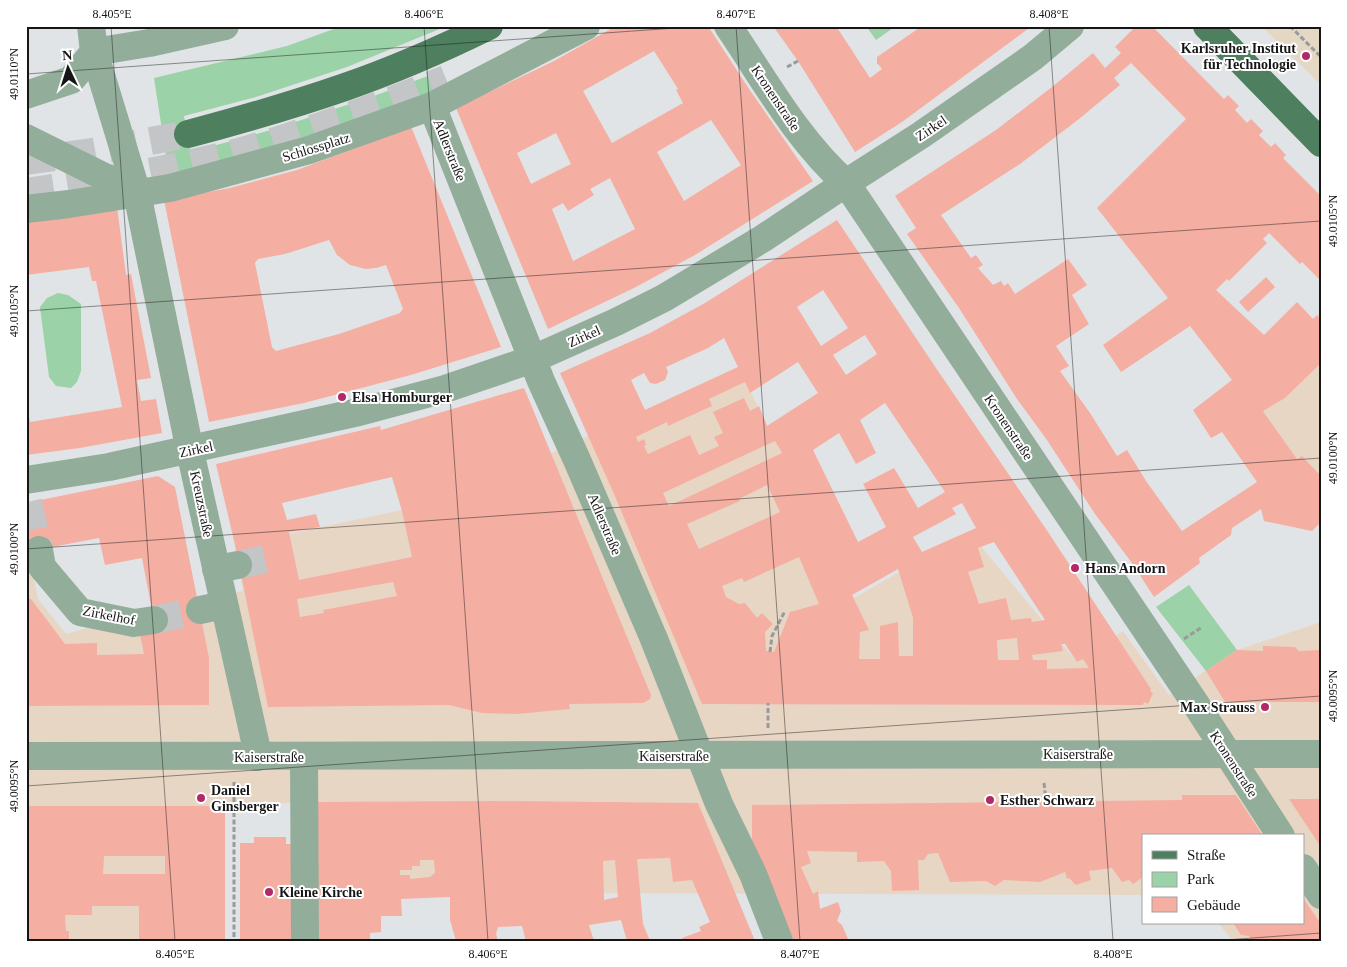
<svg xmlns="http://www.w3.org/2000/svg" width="1347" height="967" font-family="'Times New Roman',serif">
<rect width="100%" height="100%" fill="#e1e4e6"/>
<g fill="#e8d6c5">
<path d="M 1321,312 L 1321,475 L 1320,475 L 1302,456 L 1297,459 L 1259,405 L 1258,373 Z"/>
<path d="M 738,367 L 854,598 L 969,532 L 1077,662 L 1123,631 L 1169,695 L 1237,650 L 1321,622 L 1321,941 L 1233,941 L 1218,923 L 1303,923 L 1303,836 L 1143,836 L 1143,895 L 311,892 L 309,802 L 225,806 L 225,941 L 26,941 L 26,540 L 38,599 L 66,634 L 152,610 L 243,591 L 235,545 L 402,510 L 392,477 L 459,407 L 524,388 L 551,453 Z"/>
</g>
<path fill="#e4d8c4" d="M 1261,26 L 1321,26 L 1321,85 Z"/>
<g fill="#9bd2a8">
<path d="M 342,26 L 447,26 L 347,67 L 256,97 L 184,116 L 191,152 L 271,130 L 374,96 L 441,71 L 451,89 L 170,182 L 154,78 L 287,46 Z"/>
<path d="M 866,26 L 896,26 L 876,40 Z"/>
<path d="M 58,293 L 68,295 L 81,304 L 81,371 L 77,382 L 71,388 L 56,386 L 49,377 L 40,307 L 47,298 Z"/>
<path d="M 1189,585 L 1237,650 L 1206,671 L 1156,607 Z"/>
</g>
<g fill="#f5aea2" fill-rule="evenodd">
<path d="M 616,26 L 708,26 L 749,89 L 813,181 L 695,255 L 634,288 L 548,329 L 456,108 L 554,61 ZM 654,51 L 678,89 L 676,90 L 683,103 L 612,143 L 583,91 ZM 711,120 L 741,165 L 684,201 L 657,152 ZM 556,133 L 571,164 L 531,184 L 517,153 ZM 610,178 L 635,229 L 573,261 L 552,209 L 563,203 L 568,211 L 594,195 L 590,189 Z"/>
<path d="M 773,26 L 836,26 L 870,78 L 882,69 L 878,64 L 877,64 L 877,57 L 922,26 L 1032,26 L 902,122 L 855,152 L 798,61 Z"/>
<path d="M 1136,26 L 1152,26 L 1224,99 L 1228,95 L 1239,106 L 1235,110 L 1247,123 L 1251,119 L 1263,131 L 1259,135 L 1271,147 L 1275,143 L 1286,155 L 1283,158 L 1321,196 L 1321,281 L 1302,262 L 1300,264 L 1269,233 L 1263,239 L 1267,243 L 1229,281 L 1227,279 L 1216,290 L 1264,335 L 1297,302 L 1313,319 L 1317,315 L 1321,320 L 1321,363 L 1285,398 L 1263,411 L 1297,459 L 1302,456 L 1321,476 L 1321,522 L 1312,531 L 1264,521 L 1261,509 L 1232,528 L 1231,535 L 1199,558 L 1200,563 L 1154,597 L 1132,563 L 1095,514 L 1047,440 L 1017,399 L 959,308 L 907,234 L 916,228 L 895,196 L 996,130 L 1052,87 L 1093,53 L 1105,68 L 1121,53 L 1115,47 ZM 1131,63 L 1186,119 L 1097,208 L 1168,298 L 1103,345 L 1121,372 L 1190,326 L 1232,380 L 1193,410 L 1211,438 L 1222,432 L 1257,482 L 1182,531 L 1146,481 L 1127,450 L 1117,456 L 1090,413 L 1060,371 L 1069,366 L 1056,346 L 1089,324 L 1072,295 L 1087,285 L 1068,259 L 1015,294 L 1008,283 L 1004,286 L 1001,281 L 993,285 L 978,268 L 983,265 L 976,255 L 971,258 L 941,215 L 1020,164 L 1079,119 L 1120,85 L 1114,78 Z"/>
<path d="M 410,124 L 501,347 L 411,375 L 304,403 L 209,422 L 164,200 L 230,188 L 297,170 L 353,149 ZM 329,240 L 337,255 L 350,265 L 366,269 L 376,268 L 386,265 L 403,309 L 400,313 L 339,334 L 276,351 L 272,347 L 255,263 L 258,259 L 285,254 Z"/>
<path d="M 117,207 L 126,275 L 131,274 L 151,378 L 137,380 L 141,401 L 156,399 L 162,433 L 80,448 L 26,455 L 26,399 L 30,422 L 122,407 L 96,281 L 92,281 L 89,267 L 26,275 L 26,218 Z"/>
<path d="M 837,220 L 936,368 L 1048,532 L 1151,689 L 1150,691 L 1153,693 L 1148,704 L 1144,702 L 1143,705 L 702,704 L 614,494 L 560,373 L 650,333 L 705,303 ZM 823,290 L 848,328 L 821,346 L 797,307 ZM 865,335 L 877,354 L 846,375 L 833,355 ZM 724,338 L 738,367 L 645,410 L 631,380 L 644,373 L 650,383 L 656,384 L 665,380 L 668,372 L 666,367 L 708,348 ZM 798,362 L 818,393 L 767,426 L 759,406 L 750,411 L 744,398 L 713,412 L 723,433 L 714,437 L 719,446 L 699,455 L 690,435 L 648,454 L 644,446 L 646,445 L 644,439 L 638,442 L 636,437 L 667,422 L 668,426 L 712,406 L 709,399 L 745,382 L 750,393 ZM 885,403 L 945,492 L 918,508 L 894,468 L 863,484 L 886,527 L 858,542 L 813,450 L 839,433 L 856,464 L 876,453 L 860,420 ZM 775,441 L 782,453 L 669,506 L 663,493 ZM 767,485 L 780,512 L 699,549 L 687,524 L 740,501 L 739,499 ZM 962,503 L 976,528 L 922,552 L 913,537 L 956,514 L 952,508 ZM 994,542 L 1007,562 L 1045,620 L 1032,622 L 1031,618 L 1011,620 L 1006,598 L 979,604 L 968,572 L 984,567 L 978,548 ZM 799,557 L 819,604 L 790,612 L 774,652 L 766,651 L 765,632 L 773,624 L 762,613 L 757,618 L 745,603 L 739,604 L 726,597 L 722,586 L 742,578 L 744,582 ZM 898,569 L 913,618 L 913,656 L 899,656 L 898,622 L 880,626 L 880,659 L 859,659 L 860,632 L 869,630 L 852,595 ZM 1017,638 L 1019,660 L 998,660 L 997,640 ZM 1061,644 L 1065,644 L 1077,662 L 1083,659 L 1089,668 L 1047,669 L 1047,660 L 1033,660 L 1032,655 L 1063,651 Z"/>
<path d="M 1266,277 L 1275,287 L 1248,312 L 1239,302 Z"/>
<path d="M 524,388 L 651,695 L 650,699 L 643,703 L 569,704 L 570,709 L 517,714 L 482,713 L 449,705 L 268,707 L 235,545 L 216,464 L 380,426 L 381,430 ZM 392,477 L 402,511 L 412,557 L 299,580 L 289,532 L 320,527 L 316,514 L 287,520 L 282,503 ZM 393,582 L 397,596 L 323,610 L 324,613 L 300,617 L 297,599 Z"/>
<path d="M 158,476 L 175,487 L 209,658 L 209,705 L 26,706 L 26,599 L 31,599 L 65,644 L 97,643 L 97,655 L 144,654 L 140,635 L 152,610 L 142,558 L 105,565 L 99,538 L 26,552 L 26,503 Z"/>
<path d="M 1263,646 L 1295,647 L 1299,651 L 1321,650 L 1321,702 L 1225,702 L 1206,671 L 1237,650 L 1263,651 Z"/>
<path d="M 1182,795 L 1236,795 L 1263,836 L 1143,836 L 1143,877 L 1133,884 L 1129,880 L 1122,882 L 1112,868 L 1089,871 L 1091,880 L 1076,885 L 1069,878 L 1067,879 L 1065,872 L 1040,882 L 1004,880 L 995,886 L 986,881 L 950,882 L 938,853 L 928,854 L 924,860 L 918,860 L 919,890 L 892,891 L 891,871 L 884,861 L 857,862 L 857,852 L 807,851 L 811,863 L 801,867 L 813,894 L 818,891 L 820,909 L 838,902 L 841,911 L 837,921 L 842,925 L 849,941 L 794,941 L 752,842 L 752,805 L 1182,800 Z"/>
<path d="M 1289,799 L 1321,799 L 1321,847 Z"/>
<path d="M 496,801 L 698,803 L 755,941 L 683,941 L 682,938 L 701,931 L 699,927 L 710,922 L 692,880 L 673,882 L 670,858 L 637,859 L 643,924 L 650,941 L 627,941 L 621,920 L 589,925 L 594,941 L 526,941 L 522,926 L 498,927 L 496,934 L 498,941 L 456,941 L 450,920 L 450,897 L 401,899 L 402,916 L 381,916 L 381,932 L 370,933 L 370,941 L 313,941 L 309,802 ZM 420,860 L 434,860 L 435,873 L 430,877 L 410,879 L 410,875 L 400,875 L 400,870 L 412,870 L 412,866 L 420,866 ZM 615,860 L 618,897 L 604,900 L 603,861 Z"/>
<path d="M 26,806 L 225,806 L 225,941 L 139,941 L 139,906 L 92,906 L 92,915 L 65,915 L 66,931 L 69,931 L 69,941 L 26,941 ZM 104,856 L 165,856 L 165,874 L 103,874 Z"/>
<path d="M 254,837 L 286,837 L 286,844 L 298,844 L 297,941 L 240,941 L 240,843 L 254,843 Z"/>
<path d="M 1303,898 L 1321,924 L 1321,941 L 1252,941 L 1249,936 L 1241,935 L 1233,923 L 1303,923 Z"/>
</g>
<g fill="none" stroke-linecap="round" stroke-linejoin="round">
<g stroke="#c3c5c7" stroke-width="28" stroke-dasharray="28 14" stroke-linecap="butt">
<path d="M 26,192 C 101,181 177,169 249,149 C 316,129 381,105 446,79"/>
<path d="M 28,502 L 39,550"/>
<path d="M 238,565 L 265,559"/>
<path d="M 154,620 L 200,610"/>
</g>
<path stroke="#c3c5c7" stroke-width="28" stroke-dasharray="28 14" stroke-linecap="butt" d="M 26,161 L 92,152 L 188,134"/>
<g stroke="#989a9c" stroke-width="3" stroke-dasharray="5 2.5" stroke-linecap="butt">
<path d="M 1290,26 L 1321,57"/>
<path d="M 787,67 L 798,61"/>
<path d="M 1184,639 L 1202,627"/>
<path d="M 770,652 L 772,636 L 785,611"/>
<path d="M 768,728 L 768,703"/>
<path d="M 234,782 L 234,941"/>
<path d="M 1044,783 L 1046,801"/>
</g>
<g stroke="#93ad9b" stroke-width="28">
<path d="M 728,26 C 764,79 798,141 846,183 L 1195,703 L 1281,836"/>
<path d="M 26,95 L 71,80 L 94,52 L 149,43 L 225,26"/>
<path d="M 432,106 L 541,381 L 577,460 L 654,639 L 719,804 L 753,874 L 779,941"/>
<path d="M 26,138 L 137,193 L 94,52 L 91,26"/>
<path d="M 137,193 L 190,451 L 257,750 L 257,757"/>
<path d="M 26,209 L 69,204 L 170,188 L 309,150 L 432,106 L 586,26"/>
<path d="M 26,480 L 109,467 L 359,412 L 445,389 L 533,359 L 616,322 L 664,298 L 762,239 L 846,183 L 921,135 L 1033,57 L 1070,26"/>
<path d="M 39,550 L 42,567 L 80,612 L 134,623 L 154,620"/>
<path d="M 216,569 L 238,565"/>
<path d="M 200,610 L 224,605"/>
<path d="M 26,756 L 1321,754"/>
<path d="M 304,757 L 305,941"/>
<path d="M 1303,868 L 1321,895"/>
</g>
<g stroke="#4e7f5f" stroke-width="28">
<path d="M 1207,26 L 1321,143"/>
<path d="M 188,134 C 241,120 293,105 345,87 C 394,70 442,49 489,26"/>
</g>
</g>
<path fill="none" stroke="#161617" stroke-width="1" stroke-opacity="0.45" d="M 111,26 L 175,941M 424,26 L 488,941M 736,26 L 800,941M 1049,26 L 1113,941M 26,74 L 704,26M 26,311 L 1321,221M 26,549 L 1321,458M 26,786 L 1321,696M 1212,941 L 1321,933"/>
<g fill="#b32866" stroke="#fff" stroke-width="2">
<circle cx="1306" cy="56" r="5"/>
<circle cx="342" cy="397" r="5"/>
<circle cx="1075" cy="568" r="5"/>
<circle cx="1265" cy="707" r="5"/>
<circle cx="201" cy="798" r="5"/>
<circle cx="990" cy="800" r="5"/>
<circle cx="269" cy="892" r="5"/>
</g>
<g text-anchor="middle" stroke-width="4" stroke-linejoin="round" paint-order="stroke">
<g font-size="14" font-weight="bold" fill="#161617" stroke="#fff" text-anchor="start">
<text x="1296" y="53" text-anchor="end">Karlsruher Institut<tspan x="1296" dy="16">für Technologie</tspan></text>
<text x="352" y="402">Elsa Homburger</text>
<text x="1085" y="573">Hans Andorn</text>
<text x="1255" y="712" text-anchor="end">Max Strauss</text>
<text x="211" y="795">Daniel<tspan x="211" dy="16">Ginsberger</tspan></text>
<text x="1000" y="805">Esther Schwarz</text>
<text x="279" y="897">Kleine Kirche</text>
</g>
<g font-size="14" fill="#161617" stroke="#fff">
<text transform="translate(776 98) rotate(56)" y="5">Kronenstraße</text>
<text transform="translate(931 128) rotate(-34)" y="5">Zirkel</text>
<text transform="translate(316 147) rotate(-17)" y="5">Schlossplatz</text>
<text transform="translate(450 150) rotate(68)" y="5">Adlerstraße</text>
<text transform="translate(584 336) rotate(-24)" y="5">Zirkel</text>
<text transform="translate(1009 427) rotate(56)" y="5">Kronenstraße</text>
<text transform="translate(196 449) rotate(-12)" y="5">Zirkel</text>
<text transform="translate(202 504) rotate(78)" y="5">Kreuzstraße</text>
<text transform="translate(605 524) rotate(67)" y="5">Adlerstraße</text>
<text transform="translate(109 615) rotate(11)" y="5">Zirkelhof</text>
<text x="1078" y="759">Kaiserstraße</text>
<text x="674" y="761">Kaiserstraße</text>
<text x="269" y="762">Kaiserstraße</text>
<text transform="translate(1234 764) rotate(57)" y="5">Kronenstraße</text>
</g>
</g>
<rect width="1347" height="967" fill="none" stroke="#ffffff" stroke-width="55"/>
<rect x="1142" y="834" width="162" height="90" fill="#ffffff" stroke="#a2a2a2"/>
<rect x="1152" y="851" width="25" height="8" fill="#4e7f5f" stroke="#a2a2a2"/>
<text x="1187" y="860" font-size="15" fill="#161617">Straße</text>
<rect x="1152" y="872" width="25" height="15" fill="#9bd2a8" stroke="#a2a2a2"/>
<text x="1187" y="884" font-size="15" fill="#161617">Park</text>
<rect x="1152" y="897" width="25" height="15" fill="#f5aea2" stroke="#a2a2a2"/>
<text x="1187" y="910" font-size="15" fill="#161617">Gebäude</text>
<g transform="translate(68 68) rotate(356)" stroke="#ffffff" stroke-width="4" paint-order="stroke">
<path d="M0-4L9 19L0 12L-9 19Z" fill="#161617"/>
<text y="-8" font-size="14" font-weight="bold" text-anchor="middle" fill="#161617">N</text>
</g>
<rect x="28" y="28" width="1292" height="912" fill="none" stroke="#161617" stroke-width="2"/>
<g font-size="12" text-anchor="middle" fill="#161617">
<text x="112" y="18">8.405°E</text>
<text x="424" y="18">8.406°E</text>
<text x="736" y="18">8.407°E</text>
<text x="1049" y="18">8.408°E</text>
<text transform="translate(14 74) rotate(-90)" y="4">49.0110°N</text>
<text transform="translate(1333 221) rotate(-90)" y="4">49.0105°N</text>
<text transform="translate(14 311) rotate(-90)" y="4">49.0105°N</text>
<text transform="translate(1333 458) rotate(-90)" y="4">49.0100°N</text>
<text transform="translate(14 549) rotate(-90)" y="4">49.0100°N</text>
<text transform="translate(1333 696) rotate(-90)" y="4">49.0095°N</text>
<text transform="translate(14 786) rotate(-90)" y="4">49.0095°N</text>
<text x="175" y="958">8.405°E</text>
<text x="488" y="958">8.406°E</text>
<text x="800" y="958">8.407°E</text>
<text x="1113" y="958">8.408°E</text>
</g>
</svg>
